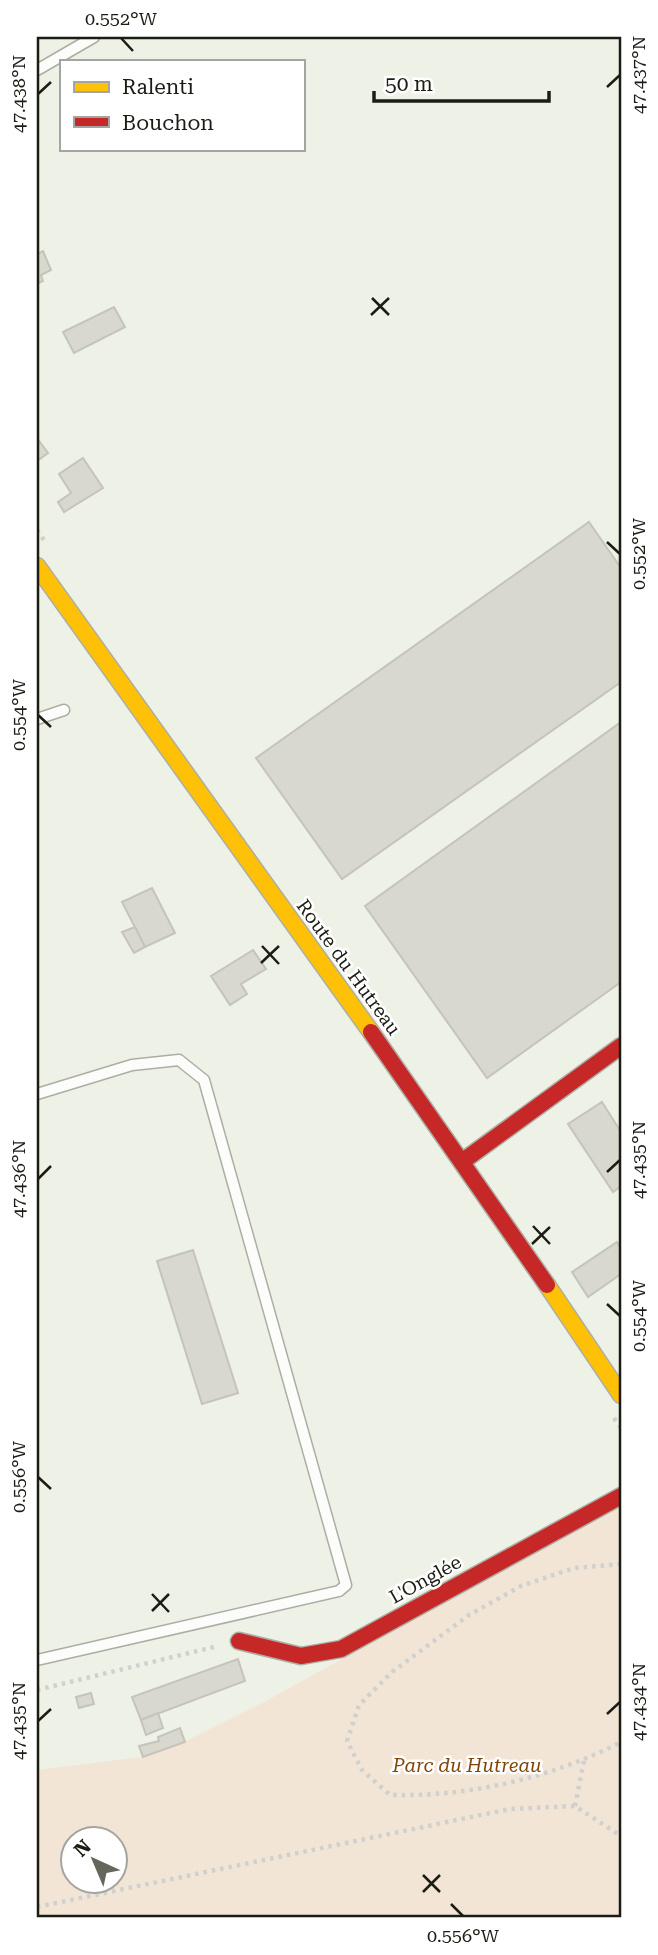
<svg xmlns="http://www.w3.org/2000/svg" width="658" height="1955" font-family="'Roboto Serif',serif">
<rect width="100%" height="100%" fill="#eef1e5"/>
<path fill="#f2e5d5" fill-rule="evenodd" d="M 621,1505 L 621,1918 L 37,1918 L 37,1770 L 143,1757 L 190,1739 L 264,1702 ZM 74,1840 L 116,1840 L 116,1882 L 74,1882 Z"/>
<g fill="#d9d8ce" stroke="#c5c4bb" stroke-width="2">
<path d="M 43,251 L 51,270 L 41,275 L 43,281 L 37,284 L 37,254 Z"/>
<path d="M 114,307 L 125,327 L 74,353 L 63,332 Z"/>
<path d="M 37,438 L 48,453 L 37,461 Z"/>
<path d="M 83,458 L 103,488 L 64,512 L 58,502 L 71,493 L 59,474 Z"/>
<path d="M 589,522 L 621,568 L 621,682 L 342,879 L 256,758 Z"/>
<path d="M 621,722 L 621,982 L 487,1078 L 365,906 Z"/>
<path d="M 152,888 L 175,933 L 145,947 L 122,902 Z"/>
<path d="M 135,927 L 145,947 L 134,953 L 122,932 Z"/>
<path d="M 253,950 L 266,969 L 241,984 L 247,994 L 230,1005 L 211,976 Z"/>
<path d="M 602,1102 L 621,1132 L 621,1186 L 613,1192 L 568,1124 Z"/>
<path d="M 617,1242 L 621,1249 L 621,1274 L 588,1297 L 572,1272 Z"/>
<path d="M 193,1250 L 238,1393 L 202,1404 L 157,1261 Z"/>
<path d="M 238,1659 L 245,1681 L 141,1720 L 132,1697 Z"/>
<path d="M 91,1693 L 94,1704 L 79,1708 L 76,1697 Z"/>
<path d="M 158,1713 L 163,1728 L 146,1735 L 141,1720 Z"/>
<path d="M 180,1728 L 185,1742 L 143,1757 L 139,1746 L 159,1741 L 158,1737 Z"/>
</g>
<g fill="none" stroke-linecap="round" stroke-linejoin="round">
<defs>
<g id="lane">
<path d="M 37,70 L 94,37"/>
<path d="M 37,719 L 64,710"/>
<path d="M 37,1094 L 132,1065 L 179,1060 L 204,1080 L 346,1585 L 339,1591 L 37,1660"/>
</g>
<g id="slow">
<path d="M 37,566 L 371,1032"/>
<path d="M 547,1285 L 621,1395"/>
</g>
<g id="jam">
<path d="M 371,1032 L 547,1285"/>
<path d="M 463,1161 L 621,1046"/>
<path d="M 239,1641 L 301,1656 L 341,1649 L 621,1496"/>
</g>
</defs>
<use href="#lane" stroke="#acaea5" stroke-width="13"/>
<use href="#slow" stroke="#acaea5" stroke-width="19"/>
<use href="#jam" stroke="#acaea5" stroke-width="19"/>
<g stroke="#d0d1ce" stroke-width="4.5" stroke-dasharray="3.5 5" stroke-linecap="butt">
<path d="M 37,530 L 46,543"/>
<path d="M 614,1418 L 621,1428"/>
<path d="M 621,1564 L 574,1568 L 521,1586 L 469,1615 L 392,1672 L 359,1705 L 347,1741 L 362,1770 L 390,1795 C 469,1797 551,1778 621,1742"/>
<path d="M 37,1690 L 218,1646"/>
<path d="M 575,1806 L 584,1761"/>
<path d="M 37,1907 L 510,1809 L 575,1806 L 621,1836"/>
</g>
<use href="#lane" stroke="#fcfdfb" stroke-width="10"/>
<use href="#slow" stroke="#ffc107" stroke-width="16"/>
<use href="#jam" stroke="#c62828" stroke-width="16"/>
</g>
<path fill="none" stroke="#1b1c14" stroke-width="2.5" d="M 121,38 L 133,51M 607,87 L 620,75M 38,94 L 51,82M 372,298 L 389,315M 371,315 L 389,298M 607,542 L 620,554M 38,715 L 51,727M 262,946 L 279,964M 261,963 L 279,946M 607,1172 L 620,1160M 38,1179 L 51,1166M 533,1226 L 550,1244M 532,1244 L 550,1227M 607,1304 L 620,1316M 38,1477 L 51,1489M 152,1594 L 169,1612M 152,1611 L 169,1594M 607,1714 L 620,1702M 38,1721 L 51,1709M 423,1875 L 440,1892M 423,1892 L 440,1875M 451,1904 L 463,1916"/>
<g text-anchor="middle" stroke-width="5" stroke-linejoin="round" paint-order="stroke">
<g font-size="19" fill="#1b1c14" stroke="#fff">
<text transform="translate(349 967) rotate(54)" y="7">Route du Hutreau</text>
<text transform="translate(425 1579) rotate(-29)" y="7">L'Onglée</text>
</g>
<g font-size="19" font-style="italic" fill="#824508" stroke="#fff">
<text x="467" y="1772">Parc du Hutreau</text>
</g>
</g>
<rect width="658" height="1955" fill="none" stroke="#ffffff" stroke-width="77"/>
<rect x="60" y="60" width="245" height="91" fill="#ffffff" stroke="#a4a4a1" stroke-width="2"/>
<rect x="74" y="82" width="35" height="10" fill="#ffc107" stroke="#a4a4a1" stroke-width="2"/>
<text x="122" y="94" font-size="21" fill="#1b1c14">Ralenti</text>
<rect x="74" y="117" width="35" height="10" fill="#c62828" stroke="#a4a4a1" stroke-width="2"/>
<text x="122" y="130" font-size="21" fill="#1b1c14">Bouchon</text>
<g transform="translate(94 1860) rotate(316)"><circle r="33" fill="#ffffff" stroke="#a4a4a1" stroke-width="2"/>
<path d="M0-5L12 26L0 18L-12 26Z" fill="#65675d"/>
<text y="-10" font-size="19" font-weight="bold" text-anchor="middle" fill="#1b1c14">N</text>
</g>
<path d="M374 91v10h175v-10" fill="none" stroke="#1b1c14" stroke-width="3.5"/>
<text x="385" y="91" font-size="21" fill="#1b1c14" stroke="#ffffff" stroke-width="5" paint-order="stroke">50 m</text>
<rect x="38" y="38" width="582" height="1878" fill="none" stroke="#1b1c14" stroke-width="2.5"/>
<g font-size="18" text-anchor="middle" fill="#1b1c14">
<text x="121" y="25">0.552°W</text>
<text transform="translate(639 75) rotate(-90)" y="6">47.437°N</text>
<text transform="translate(19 94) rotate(-90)" y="6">47.438°N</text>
<text transform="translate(639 554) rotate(-90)" y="6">0.552°W</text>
<text transform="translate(19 715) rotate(-90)" y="6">0.554°W</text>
<text transform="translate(639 1160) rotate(-90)" y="6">47.435°N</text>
<text transform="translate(19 1179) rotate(-90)" y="6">47.436°N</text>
<text transform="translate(639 1316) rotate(-90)" y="6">0.554°W</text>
<text transform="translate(19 1477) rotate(-90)" y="6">0.556°W</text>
<text transform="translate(639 1702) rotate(-90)" y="6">47.434°N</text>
<text transform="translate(19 1721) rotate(-90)" y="6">47.435°N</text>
<text x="463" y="1942">0.556°W</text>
</g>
</svg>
